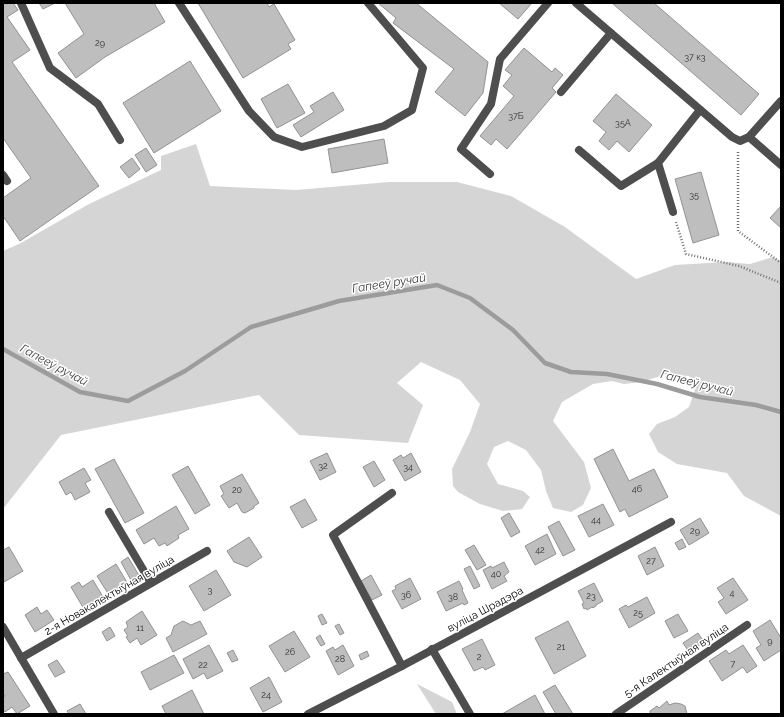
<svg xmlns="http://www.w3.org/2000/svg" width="784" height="717" font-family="Raleway,sans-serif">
<rect width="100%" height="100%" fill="#fff"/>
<g fill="#d5d5d5">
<path d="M 196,144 L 210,186 L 296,190 L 389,182 L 457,182 L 511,196 L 565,227 L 636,279 L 675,265 L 726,262 L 750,264 L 773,257 L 781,262 L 781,516 L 744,496 L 727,473 L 677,464 L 658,452 L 649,434 L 657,424 L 675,417 L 689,407 L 696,387 L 689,376 L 666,374 L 642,382 L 624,384 L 612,381 L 593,384 L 562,402 L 553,421 L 584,462 L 591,488 L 583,505 L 571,512 L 553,508 L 546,491 L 541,470 L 526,450 L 508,441 L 494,447 L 487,464 L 498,484 L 523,491 L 530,497 L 522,509 L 503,511 L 480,504 L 458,492 L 453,486 L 452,469 L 470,432 L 480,404 L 460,380 L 421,362 L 397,383 L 423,405 L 408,443 L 299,435 L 259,395 L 61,435 L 3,509 L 3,251 L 19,244 L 89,204 L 161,170 L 161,156 Z"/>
<path d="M 417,684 L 452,702 L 457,714 L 436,714 Z"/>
</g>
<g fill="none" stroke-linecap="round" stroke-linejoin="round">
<path stroke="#9c9c9c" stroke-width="4.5" d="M 3,349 L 80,392 L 128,401 L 185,371 L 251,327 L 339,301 L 437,285 L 470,298 L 513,330 L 545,363 L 571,372 L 607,374 L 657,384 L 700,397 L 756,405 L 781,412"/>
</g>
<g fill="#bebebe" stroke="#929292">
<path d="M 13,3 L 18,10 L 7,17 L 30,50 L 12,62 L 99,186 L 20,241 L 3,216 L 3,198 L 31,178 L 3,138 L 3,4 Z"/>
<path d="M 39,3 L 55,3 L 43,9 Z"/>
<path d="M 65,3 L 154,3 L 165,22 L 105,57 L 76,78 L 58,53 L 84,34 Z"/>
<path d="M 198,3 L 267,3 L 269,7 L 274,4 L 295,40 L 288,44 L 291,49 L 243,78 Z"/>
<path d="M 378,3 L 416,3 L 488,62 L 483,93 L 465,116 L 435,92 L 454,69 L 393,23 L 396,18 Z"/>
<path d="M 499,3 L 532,3 L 518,19 Z"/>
<path d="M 612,3 L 654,3 L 759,94 L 741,115 Z"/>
<path d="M 524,48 L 552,72 L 555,68 L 563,75 L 552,88 L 556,92 L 507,149 L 496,139 L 491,145 L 480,136 L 514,96 L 503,86 L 512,75 L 505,70 Z"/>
<path d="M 190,61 L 221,111 L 154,153 L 123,103 Z"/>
<path d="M 288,84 L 305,113 L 277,128 L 261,99 Z"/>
<path d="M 333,92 L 344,110 L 301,137 L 293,125 L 314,112 L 310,106 Z"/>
<path d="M 616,94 L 652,125 L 629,152 L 617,141 L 609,150 L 599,141 L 606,132 L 593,121 Z"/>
<path d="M 384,139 L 388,163 L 332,173 L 328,149 Z"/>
<path d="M 146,148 L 157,165 L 146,172 L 135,155 Z"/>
<path d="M 132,158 L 140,169 L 129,178 L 120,167 Z"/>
<path d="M 701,172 L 719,235 L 693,243 L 675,179 Z"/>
<path d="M 781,206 L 781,228 L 770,218 Z"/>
<path d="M 613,449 L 629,481 L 654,469 L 668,497 L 629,517 L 625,509 L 620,512 L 594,459 Z"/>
<path d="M 327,453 L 336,472 L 320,480 L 310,461 Z"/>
<path d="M 411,453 L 421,472 L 405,481 L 393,460 L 401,455 L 403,458 Z"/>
<path d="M 114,459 L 144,513 L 125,523 L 95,469 Z"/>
<path d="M 374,461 L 385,480 L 374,487 L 363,467 Z"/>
<path d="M 188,466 L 210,505 L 195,514 L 172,475 Z"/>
<path d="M 84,468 L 91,480 L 85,483 L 90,492 L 75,500 L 71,492 L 66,495 L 59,482 Z"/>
<path d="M 242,474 L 259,503 L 254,506 L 254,508 L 245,513 L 242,512 L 237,503 L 229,508 L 221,496 L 224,494 L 220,486 Z"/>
<path d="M 305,499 L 317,520 L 302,528 L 290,507 Z"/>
<path d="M 603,504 L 614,525 L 589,537 L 578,516 Z"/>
<path d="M 176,506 L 189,529 L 178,535 L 179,538 L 167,546 L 165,543 L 159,546 L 154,538 L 144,544 L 136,530 Z"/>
<path d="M 509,513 L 520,532 L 511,537 L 501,518 Z"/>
<path d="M 700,518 L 709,533 L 689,545 L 680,530 Z"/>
<path d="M 559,521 L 575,550 L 563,556 L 548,527 Z"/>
<path d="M 547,534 L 556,554 L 535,565 L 525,546 Z"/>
<path d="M 249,537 L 262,557 L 247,567 L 234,562 L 227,551 Z"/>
<path d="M 682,539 L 686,547 L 679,550 L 675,543 Z"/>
<path d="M 474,545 L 486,565 L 477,570 L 465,550 Z"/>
<path d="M 9,547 L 23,571 L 4,582 L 3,580 L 3,550 Z"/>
<path d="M 655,547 L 664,566 L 647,575 L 638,556 Z"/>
<path d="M 128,557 L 140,577 L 132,582 L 121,562 Z"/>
<path d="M 504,562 L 509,572 L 504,576 L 507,581 L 492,589 L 483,570 L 491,566 L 492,568 Z"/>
<path d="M 116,564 L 128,584 L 109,595 L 97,576 Z"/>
<path d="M 470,566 L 480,586 L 474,589 L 464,569 Z"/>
<path d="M 216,570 L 231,595 L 204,611 L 189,586 Z"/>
<path d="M 371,575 L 382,595 L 372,600 L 361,581 Z"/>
<path d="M 410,578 L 421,599 L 402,609 L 392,591 L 396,589 L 395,586 Z"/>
<path d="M 733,578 L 748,600 L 726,614 L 718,602 L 724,598 L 717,588 Z"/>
<path d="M 93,580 L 103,597 L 84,609 L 71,587 L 79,582 L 82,587 Z"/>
<path d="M 459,581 L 463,589 L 462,590 L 468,603 L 464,605 L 463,603 L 446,611 L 437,592 Z"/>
<path d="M 594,583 L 603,601 L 596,605 L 596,606 L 593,608 L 592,607 L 587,610 L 586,608 L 584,609 L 582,604 L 584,603 L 578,591 Z"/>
<path d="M 647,597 L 655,613 L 629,628 L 619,609 L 626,605 L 628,607 Z"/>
<path d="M 37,607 L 41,614 L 47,610 L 54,620 L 35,632 L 25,615 Z"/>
<path d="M 142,611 L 157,635 L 141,645 L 137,638 L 130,643 L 126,637 L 128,636 L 124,630 L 128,627 L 126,622 Z"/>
<path d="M 322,614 L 327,623 L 322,625 L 318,616 Z"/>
<path d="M 678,614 L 688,631 L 674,638 L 665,621 Z"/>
<path d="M 770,620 L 781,638 L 781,650 L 764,661 L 756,648 L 761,645 L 753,631 Z"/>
<path d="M 183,621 L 191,625 L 200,621 L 207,634 L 173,652 L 166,638 L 171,635 L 174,626 Z"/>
<path d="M 568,621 L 586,656 L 554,674 L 535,638 Z"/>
<path d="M 339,624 L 344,633 L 340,635 L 335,626 Z"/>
<path d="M 110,627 L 115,636 L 107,641 L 102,632 Z"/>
<path d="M 294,631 L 310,657 L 285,672 L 269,646 Z"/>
<path d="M 698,633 L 704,642 L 689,652 L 683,643 Z"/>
<path d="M 320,635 L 325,644 L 321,646 L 316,638 Z"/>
<path d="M 482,639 L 495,665 L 485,670 L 483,667 L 474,671 L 462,649 Z"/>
<path d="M 209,645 L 223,671 L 207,679 L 204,673 L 193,679 L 183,659 Z"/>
<path d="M 343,645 L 354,666 L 338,675 L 326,651 L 333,647 L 335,650 Z"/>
<path d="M 743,645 L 757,666 L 747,673 L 743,667 L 722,681 L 709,661 L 726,650 L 729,654 Z"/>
<path d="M 233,650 L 238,660 L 232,662 L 227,653 Z"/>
<path d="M 367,651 L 369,656 L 361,660 L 359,655 Z"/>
<path d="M 174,655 L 184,673 L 150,690 L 141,672 Z"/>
<path d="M 57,660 L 65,672 L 55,677 L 48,665 Z"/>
<path d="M 8,672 L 30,706 L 17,714 L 12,707 L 5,712 L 3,709 L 3,697 L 5,696 L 3,693 L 3,674 Z"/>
<path d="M 269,677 L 282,702 L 263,712 L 250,688 Z"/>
<path d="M 555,685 L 573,714 L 556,714 L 543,692 Z"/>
<path d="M 192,690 L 204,714 L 166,714 L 162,706 Z"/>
<path d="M 535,695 L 545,714 L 502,714 Z"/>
<path d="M 667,701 L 669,705 L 675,703 L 681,704 L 685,706 L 687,714 L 650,714 L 650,711 L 657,706 L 659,708 Z"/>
<path d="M 80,704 L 86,714 L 69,714 L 67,711 Z"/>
</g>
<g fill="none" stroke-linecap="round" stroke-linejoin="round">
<g stroke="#707070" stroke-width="2.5" stroke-dasharray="1 2" stroke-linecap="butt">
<path d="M 738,152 L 738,231 L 781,263"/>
<path d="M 676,222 L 686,254 L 739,266 L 781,283"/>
</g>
<g stroke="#4e4e4e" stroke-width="8">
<path d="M 21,3 L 50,68 L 98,104 L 120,140"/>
<path d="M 179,3 L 249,111 L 274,137 L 302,147 L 384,126 L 412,110 L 423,68 L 368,3"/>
<path d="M 576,3 L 732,137 L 740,141 L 749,137 L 781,101"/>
<path d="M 561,92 L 611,33"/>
<path d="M 749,137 L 781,165"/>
<path d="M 579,150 L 621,186 L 658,163"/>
<path d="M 490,174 L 461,149 L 491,104 L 500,59 L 548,3"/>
<path d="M 3,175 L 7,181"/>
<path d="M 673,212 L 658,163 L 700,110"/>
<path d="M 392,493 L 333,535 L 402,666"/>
<path d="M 109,512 L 151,583"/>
</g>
<g stroke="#4e4e4e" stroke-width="8">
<path d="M 3,627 L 54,714"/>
<path d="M 432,649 L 470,714"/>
<path d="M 21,658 L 207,551"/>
<path d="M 308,714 L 402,666 L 671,522"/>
<path d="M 616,714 L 747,625"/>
</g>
</g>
<g text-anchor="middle" stroke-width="3" stroke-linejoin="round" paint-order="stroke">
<g font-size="9" fill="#303030">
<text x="100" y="46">29</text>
<text x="695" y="60">37 к3</text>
<text x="516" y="119">37Б</text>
<text x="623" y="126">35А</text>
<text x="694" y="198">35</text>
<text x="323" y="469">32</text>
<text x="408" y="470">34</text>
<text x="637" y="492">46</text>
<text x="237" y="493">20</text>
<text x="596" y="523">44</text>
<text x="695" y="534">29</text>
<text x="540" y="553">42</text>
<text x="651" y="564">27</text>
<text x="496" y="577">40</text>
<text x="210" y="593">3</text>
<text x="732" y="596">4</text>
<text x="406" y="598">36</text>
<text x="591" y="599">23</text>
<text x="453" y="600">38</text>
<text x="638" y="616">25</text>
<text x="140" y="631">11</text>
<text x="770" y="644">9</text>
<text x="561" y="650">21</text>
<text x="290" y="655">26</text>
<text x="479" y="660">2</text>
<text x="340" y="662">28</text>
<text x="733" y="667">7</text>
<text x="203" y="668">22</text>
<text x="266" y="698">24</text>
</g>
<g font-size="11" fill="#000" stroke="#fff">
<text transform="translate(109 595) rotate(-30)" y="4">2-я Новакалектыўная вуліца</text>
<text transform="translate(485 609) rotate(-28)" y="4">вуліца Шрадэра</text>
<text transform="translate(676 660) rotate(-34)" y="4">5-я Калектыўная вуліца</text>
</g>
<g font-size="12" font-style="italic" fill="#3d3d3d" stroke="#fff">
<text transform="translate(389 283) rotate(-9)" y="4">Гапееў ручай</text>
<text transform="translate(54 365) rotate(28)" y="4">Гапееў ручай</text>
<text transform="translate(697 383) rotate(14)" y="4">Гапееў ручай</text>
</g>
</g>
<rect width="784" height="717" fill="none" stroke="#000000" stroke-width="8"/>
</svg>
